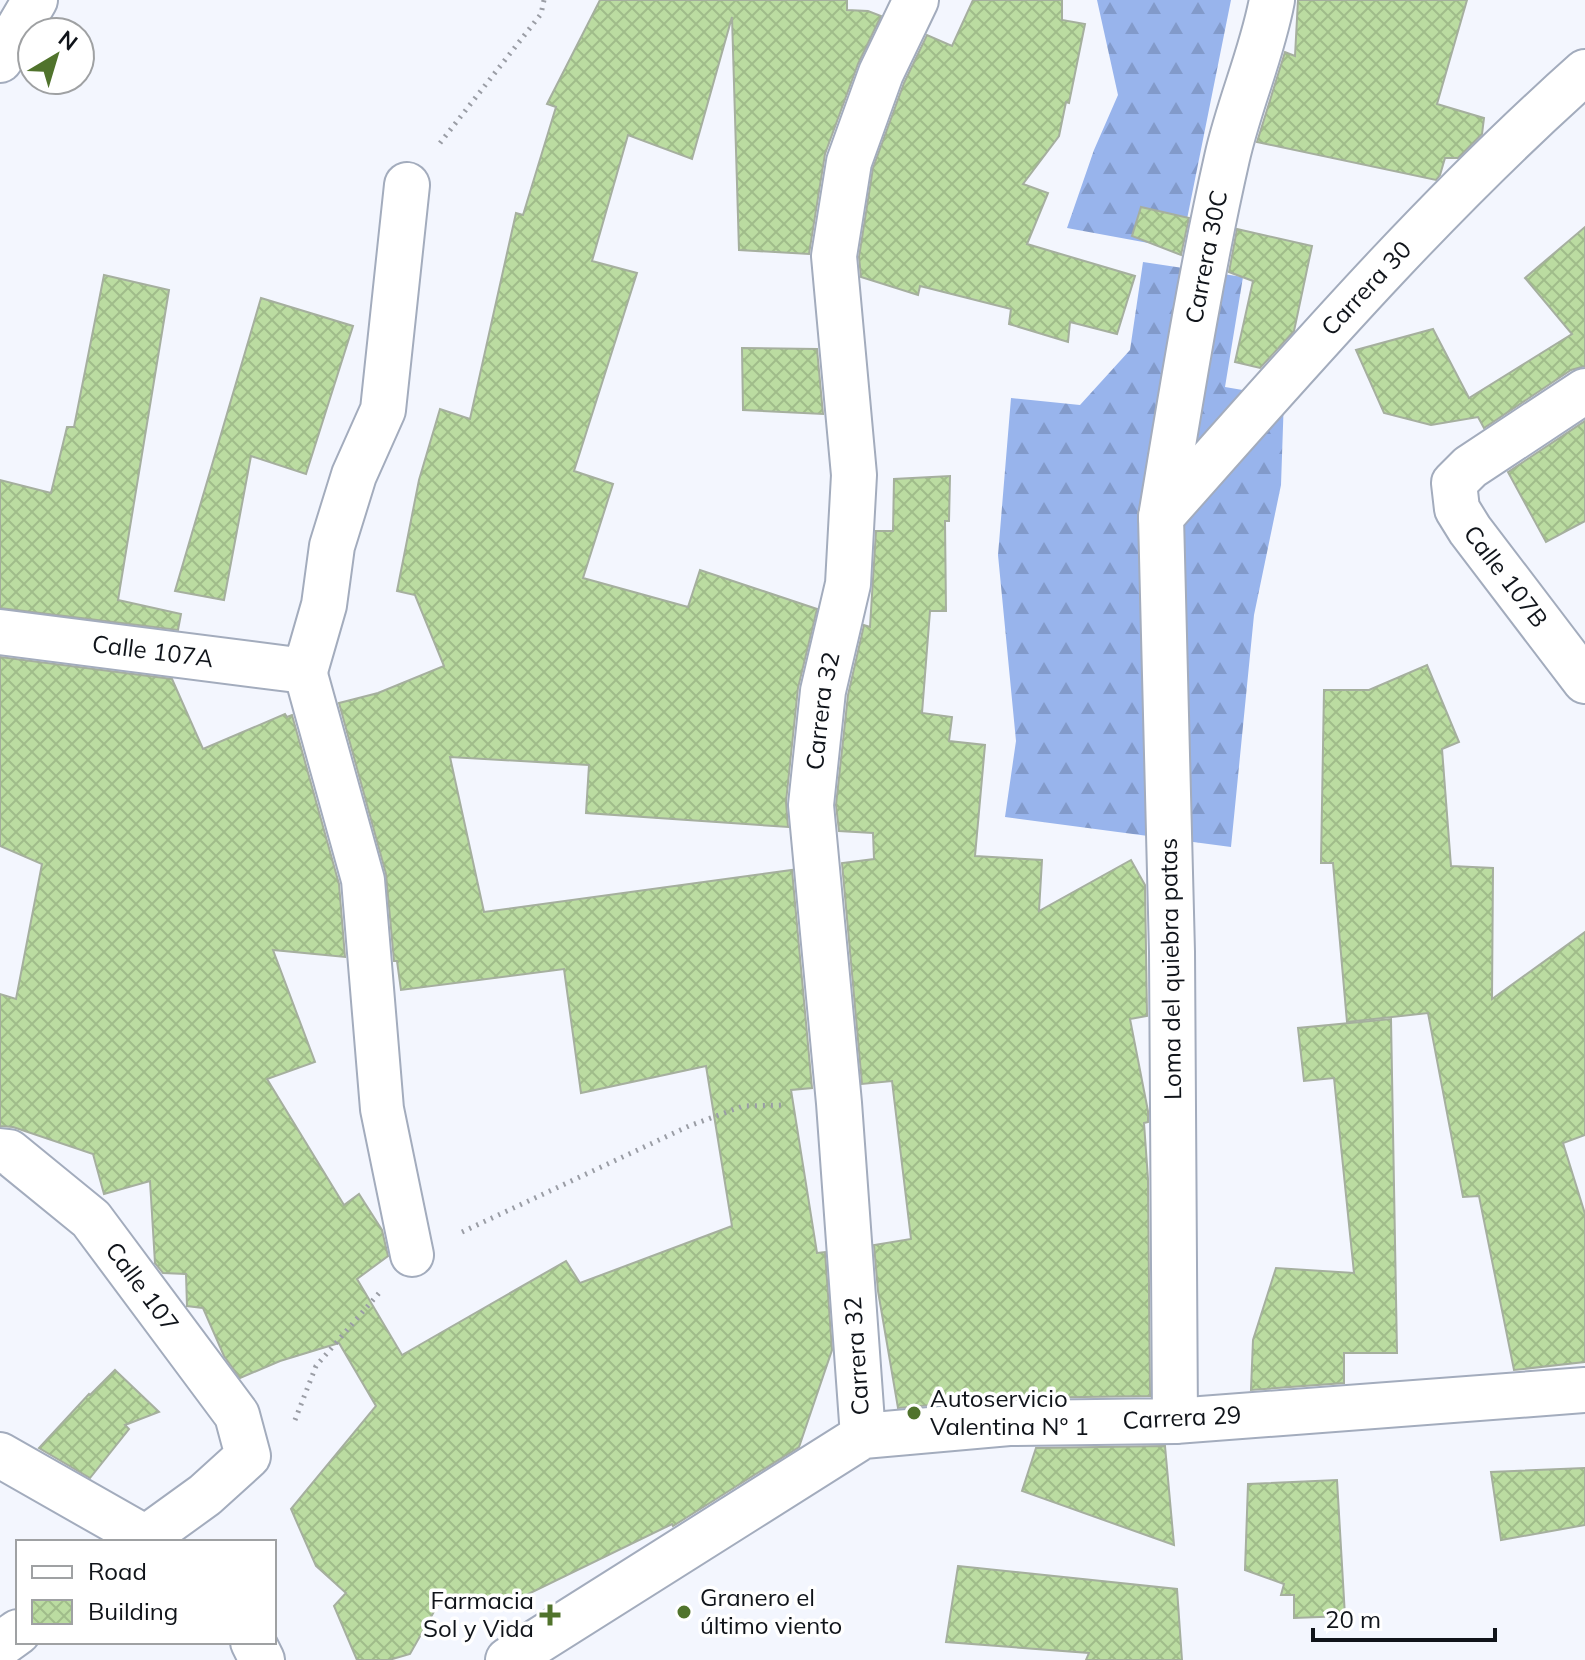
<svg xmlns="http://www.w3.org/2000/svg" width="1585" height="1660" font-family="Mulish,sans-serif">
<defs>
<pattern id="forest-firs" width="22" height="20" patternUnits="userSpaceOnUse" patternTransform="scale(2)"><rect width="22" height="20" fill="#98b4ec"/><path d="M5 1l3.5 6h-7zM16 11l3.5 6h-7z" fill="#829aca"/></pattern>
<pattern id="building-cross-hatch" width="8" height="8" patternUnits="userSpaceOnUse" patternTransform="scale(2)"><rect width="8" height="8" fill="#bbdca1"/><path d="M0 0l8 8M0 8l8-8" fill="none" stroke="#a0bc8a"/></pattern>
</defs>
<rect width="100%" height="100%" fill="#f3f6fe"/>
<g fill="url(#forest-firs)">
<path d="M 1097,0 L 1231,0 L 1181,249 L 1067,228 L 1094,150 L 1118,95 Z"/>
<path d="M 1143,262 L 1243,277 L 1225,387 L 1284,397 L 1281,485 L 1254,615 L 1231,847 L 1005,817 L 1016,741 L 998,555 L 1011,398 L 1080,405 L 1130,350 Z"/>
</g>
<g fill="url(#building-cross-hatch)" stroke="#a5af9e" stroke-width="2">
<path d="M 600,0 L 847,0 L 847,10 L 868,11 L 881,16 L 858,64 L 825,154 L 809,254 L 739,250 L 732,17 L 692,159 L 628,135 L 592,261 L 637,273 L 574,471 L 613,484 L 583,578 L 688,607 L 700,570 L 817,609 L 798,688 L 786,802 L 788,827 L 586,813 L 589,765 L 450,757 L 484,912 L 792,870 L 812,1088 L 791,1090 L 817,1253 L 825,1252 L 832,1350 L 799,1447 L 673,1526 L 672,1524 L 518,1599 L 440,1601 L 410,1654 L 389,1660 L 357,1660 L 334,1606 L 346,1593 L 316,1566 L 291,1509 L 376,1406 L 339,1343 L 280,1361 L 240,1378 L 224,1356 L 203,1308 L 187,1306 L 186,1274 L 163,1273 L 155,1263 L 150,1181 L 104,1194 L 93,1154 L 13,1127 L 0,1126 L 0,994 L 16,999 L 42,864 L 0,846 L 0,657 L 172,679 L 203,749 L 285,714 L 287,717 L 292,715 L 339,884 L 345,957 L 273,950 L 315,1062 L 267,1079 L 344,1205 L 359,1194 L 382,1230 L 388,1256 L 357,1279 L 402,1355 L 566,1261 L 580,1283 L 732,1226 L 706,1066 L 581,1093 L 564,969 L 401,990 L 397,961 L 394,961 L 386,874 L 339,703 L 378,693 L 444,666 L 415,595 L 397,591 L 419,480 L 440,409 L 470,419 L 516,213 L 523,215 L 556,107 L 547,104 Z"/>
<path d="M 973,0 L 1062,0 L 1062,20 L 1085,24 L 1069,103 L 1066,102 L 1059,136 L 1023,184 L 1048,193 L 1027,244 L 1135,276 L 1117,334 L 1070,322 L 1068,342 L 1009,324 L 1011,309 L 920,286 L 918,295 L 861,277 L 859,257 L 873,168 L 904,83 L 927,35 L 952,46 Z"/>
<path d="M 1298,0 L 1467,0 L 1437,104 L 1484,118 L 1482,134 L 1458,158 L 1445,158 L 1440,175 L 1436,180 L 1257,142 L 1285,52 L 1295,56 Z"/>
<path d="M 1141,207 L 1189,218 L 1181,255 L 1132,236 Z"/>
<path d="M 1585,227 L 1585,366 L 1571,370 L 1484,428 L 1478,417 L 1431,425 L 1384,413 L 1356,350 L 1433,329 L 1469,398 L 1572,334 L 1525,278 Z"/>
<path d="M 1237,229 L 1312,246 L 1294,331 L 1260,368 L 1235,362 L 1253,281 L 1229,272 Z"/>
<path d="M 104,275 L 169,290 L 118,600 L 181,614 L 178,630 L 0,608 L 0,480 L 51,493 L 67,427 L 74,427 Z"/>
<path d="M 261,298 L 353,326 L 306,474 L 251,456 L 224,600 L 175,591 Z"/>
<path d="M 742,348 L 817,349 L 823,414 L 743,410 Z"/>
<path d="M 1585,421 L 1585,521 L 1546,542 L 1508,472 Z"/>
<path d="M 950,476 L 949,521 L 945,521 L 946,611 L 930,611 L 922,713 L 952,717 L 949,741 L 985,745 L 975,856 L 1042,860 L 1039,911 L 1131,860 L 1145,885 L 1147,1016 L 1130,1019 L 1148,1111 L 1148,1122 L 1144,1123 L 1148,1179 L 1150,1396 L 1009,1398 L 898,1408 L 878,1291 L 874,1245 L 911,1239 L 892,1081 L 862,1084 L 842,863 L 874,859 L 873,833 L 839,831 L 836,805 L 848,695 L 864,625 L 870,627 L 876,531 L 893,531 L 894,479 Z"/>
<path d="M 1427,665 L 1459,742 L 1442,749 L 1451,866 L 1493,868 L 1492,999 L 1585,932 L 1585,1135 L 1563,1143 L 1585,1214 L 1585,1362 L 1514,1370 L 1479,1196 L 1463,1197 L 1428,1013 L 1347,1022 L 1333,863 L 1321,863 L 1324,690 L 1369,690 Z"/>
<path d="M 1391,1019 L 1397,1353 L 1344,1353 L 1344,1383 L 1251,1390 L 1253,1340 L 1276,1268 L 1354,1273 L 1334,1078 L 1304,1081 L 1298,1028 Z"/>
<path d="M 115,1370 L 159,1412 L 125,1425 L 129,1429 L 90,1478 L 39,1448 L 89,1394 L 90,1395 Z"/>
<path d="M 1165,1446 L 1174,1545 L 1022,1491 L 1036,1448 Z"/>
<path d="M 1585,1468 L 1585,1525 L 1501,1540 L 1491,1472 Z"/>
<path d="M 1337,1480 L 1345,1616 L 1294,1618 L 1294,1595 L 1281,1595 L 1284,1584 L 1245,1570 L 1248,1484 Z"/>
<path d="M 958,1566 L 1177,1589 L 1182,1660 L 1086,1660 L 1089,1653 L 946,1642 Z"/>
</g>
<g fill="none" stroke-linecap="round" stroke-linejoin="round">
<defs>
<path id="pedestrian" d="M 305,671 L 363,880 L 382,1109 L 412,1255"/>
<g id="minor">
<path d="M 0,60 L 35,0"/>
<path id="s1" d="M 1585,391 L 1470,467 L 1454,483 L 1457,509 L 1470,530 L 1585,681"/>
<path id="s2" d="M 1161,517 C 1181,397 1200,277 1227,158 C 1239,104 1262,54 1272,0"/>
<path id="s3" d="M 0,632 L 305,671 L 324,605 L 332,546 L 354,475 L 383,410 L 407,185"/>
<path id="s4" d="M 0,1151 L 9,1152 L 91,1219 L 237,1415 L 248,1456 L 205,1495 L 140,1542"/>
<path d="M 1175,1421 L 1585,1390"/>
<path id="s5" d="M 863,1436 L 839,1103 L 811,805 L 823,691 L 848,584 L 854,475 L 834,256 L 849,162 L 881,73 L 916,0"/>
<path d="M 0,1455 L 153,1542"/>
<path d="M 253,1642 L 262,1660"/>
<path d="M 0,1645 L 18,1632"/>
</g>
<g id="tertiary">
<path id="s6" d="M 508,1660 L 863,1436 L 1009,1423 L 1175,1421 L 1172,952 L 1161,517 C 1297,364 1431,209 1585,72"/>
</g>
</defs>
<use href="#pedestrian" stroke="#a3acbd" stroke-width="46"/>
<use href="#minor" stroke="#a3acbd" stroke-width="48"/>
<use href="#tertiary" stroke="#a3acbd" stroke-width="48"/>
<g stroke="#9a9da5" stroke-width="5" stroke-dasharray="2 6" stroke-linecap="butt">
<path d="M 440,143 L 541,14 L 544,0"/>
<path d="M 462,1232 L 689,1126 L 743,1106 L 785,1105"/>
<path d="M 295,1420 L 316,1366 L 379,1293"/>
</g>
<use href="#pedestrian" stroke="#fff" stroke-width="42"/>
<use href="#minor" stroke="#fff" stroke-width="44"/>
<use href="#tertiary" stroke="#fff" stroke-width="44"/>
</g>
<g fill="#50732c" stroke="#fff" stroke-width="3">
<circle cx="914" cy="1413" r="8"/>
<circle cx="684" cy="1612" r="8"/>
<path d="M546 1603h8v8h8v8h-8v8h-8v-8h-8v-8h8z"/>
</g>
<g text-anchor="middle" stroke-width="7" stroke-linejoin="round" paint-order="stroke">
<g font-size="24" fill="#10141a" stroke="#fff">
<text dy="8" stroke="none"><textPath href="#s2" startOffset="264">Carrera 30C</textPath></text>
<text dy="8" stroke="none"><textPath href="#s6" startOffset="1944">Carrera 30</textPath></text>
<text dy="8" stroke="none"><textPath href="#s1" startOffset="270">Calle 107B</textPath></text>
<text dy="8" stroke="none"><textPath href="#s3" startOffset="154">Calle 107A</textPath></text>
<text dy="8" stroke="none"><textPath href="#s5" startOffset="728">Carrera 32</textPath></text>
<text transform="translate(1171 969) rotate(-91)" y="8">Loma del quiebra patas</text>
<text dy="8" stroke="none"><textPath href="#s4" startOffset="200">Calle 107</textPath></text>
<text transform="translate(857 1356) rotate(-94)" y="8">Carrera 32</text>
<text transform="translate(1182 1418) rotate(-3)" y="8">Carrera 29</text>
</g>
<g font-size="24" fill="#10141a" stroke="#fff" text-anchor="start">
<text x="930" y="1407">Autoservicio<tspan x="930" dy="28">Valentina N° 1</tspan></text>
<text x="700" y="1606">Granero el<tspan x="700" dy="28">último viento</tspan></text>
<text x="534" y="1609" text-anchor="end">Farmacia<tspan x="534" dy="28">Sol y Vida</tspan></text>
</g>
</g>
<rect x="16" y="1540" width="260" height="104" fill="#ffffff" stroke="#9fa1a3" stroke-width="2"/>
<rect x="32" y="1566" width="40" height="12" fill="#ffffff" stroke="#9fa1a3" stroke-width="2"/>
<text x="88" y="1580" font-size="24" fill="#10141a">Road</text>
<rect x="32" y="1600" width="40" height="24" fill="url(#building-cross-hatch)" stroke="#9fa1a3" stroke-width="2"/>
<text x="88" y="1620" font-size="24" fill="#10141a">Building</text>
<g transform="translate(56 56) rotate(38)"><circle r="38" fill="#ffffff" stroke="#9fa1a3" stroke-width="2"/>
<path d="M0-6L14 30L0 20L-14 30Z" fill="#50732c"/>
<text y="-12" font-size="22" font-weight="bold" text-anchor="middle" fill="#10141a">N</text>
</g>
<path d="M1313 1628v12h182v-12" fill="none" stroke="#10141a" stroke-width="4"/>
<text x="1325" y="1628" font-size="24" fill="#10141a" stroke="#ffffff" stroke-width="6" paint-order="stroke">20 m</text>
</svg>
